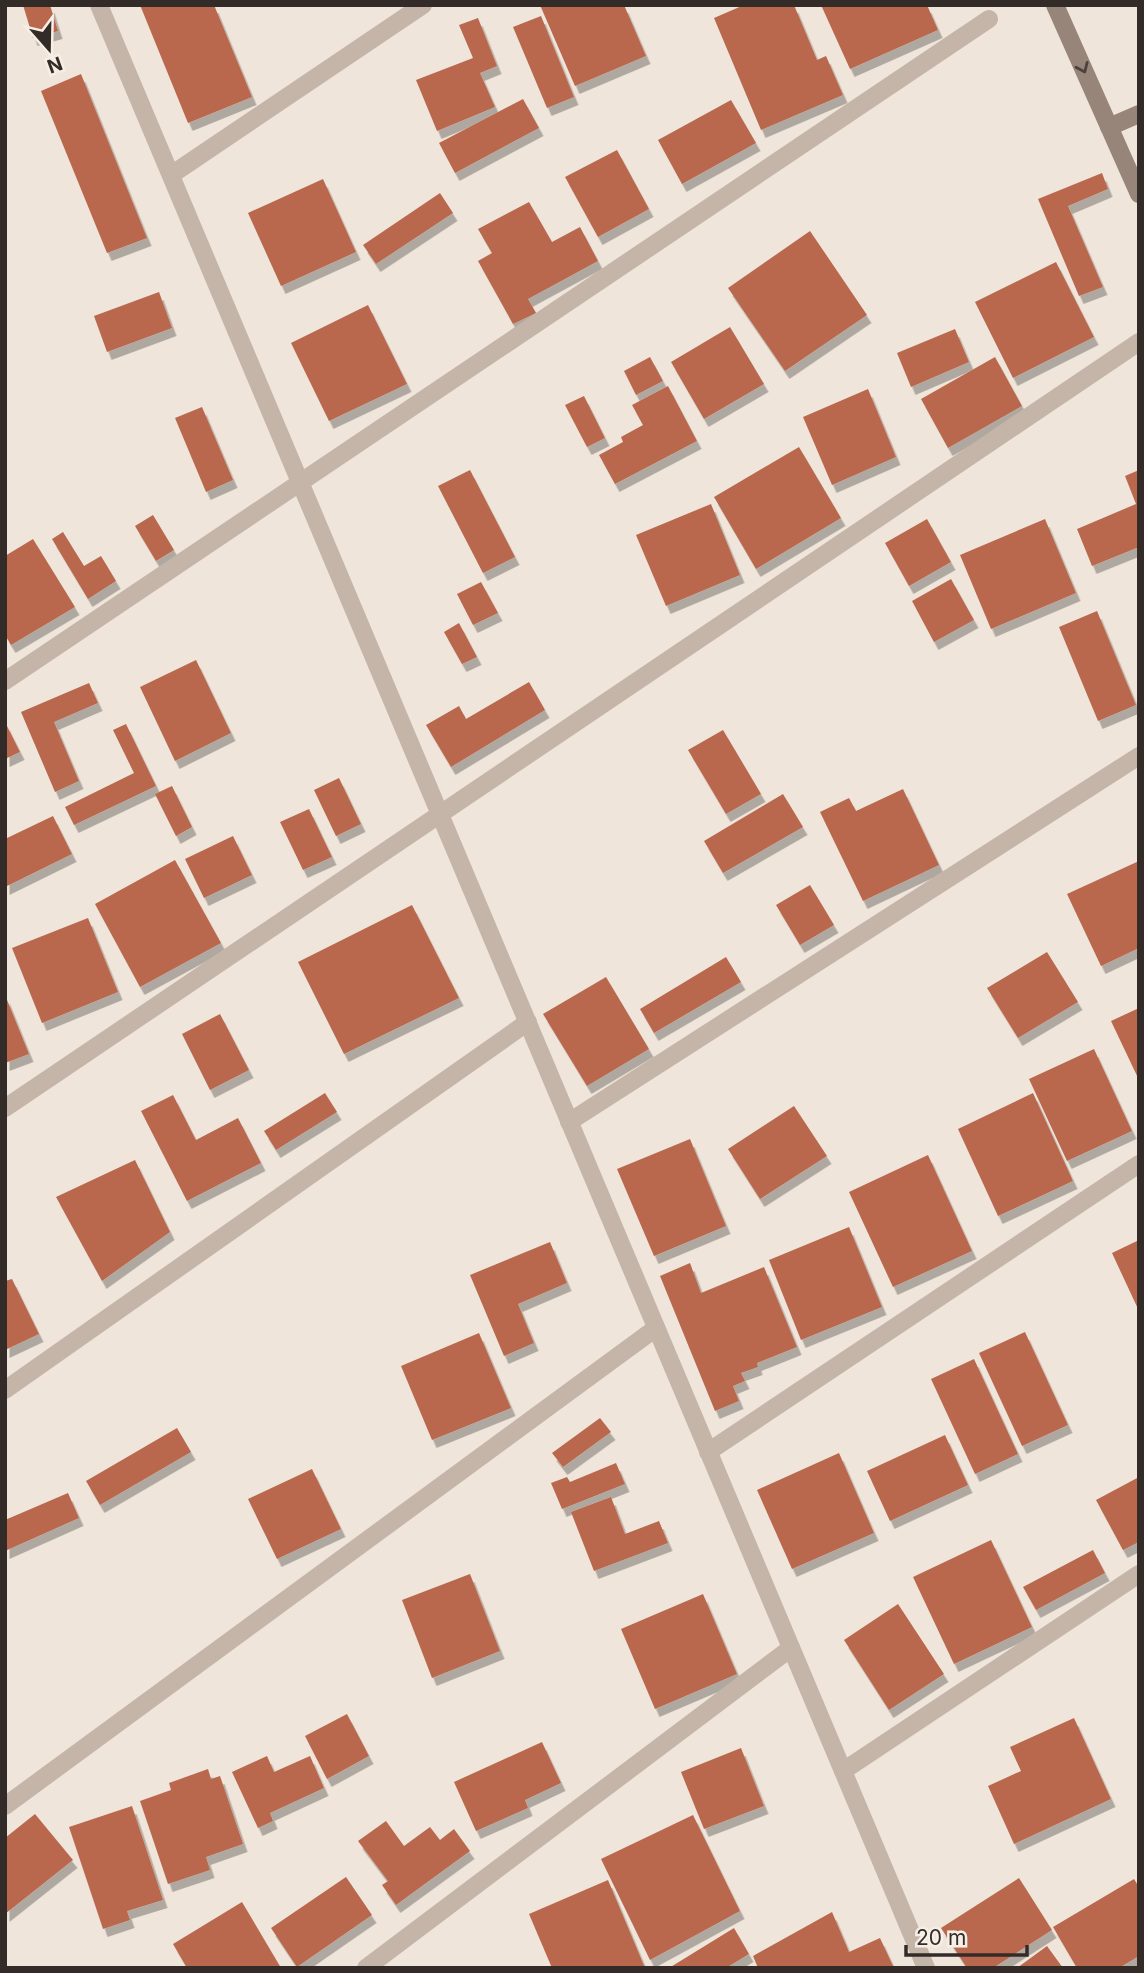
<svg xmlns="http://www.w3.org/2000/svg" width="1144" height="1973" font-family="Inter,sans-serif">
<defs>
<filter id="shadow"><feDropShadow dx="4.5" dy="8" stdDeviation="0" flood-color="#0004"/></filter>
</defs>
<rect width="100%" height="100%" fill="#efe5da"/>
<g fill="#b9684d" filter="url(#shadow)">
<path d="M 23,5 L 50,5 L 58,31 L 33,38 Z"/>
<path d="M 140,5 L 214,5 L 252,97 L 188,123 Z"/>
<path d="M 540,5 L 624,5 L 646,56 L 575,86 Z"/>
<path d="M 744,5 L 794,5 L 817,60 L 826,56 L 843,95 L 761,130 L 714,18 Z"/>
<path d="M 821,5 L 927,5 L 938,30 L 850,69 Z"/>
<path d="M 541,16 L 574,97 L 547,108 L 513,27 Z"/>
<path d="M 478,18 L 497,66 L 480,73 L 495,107 L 437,131 L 416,80 L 473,58 L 459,25 Z"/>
<path d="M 81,74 L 147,238 L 107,253 L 41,91 Z"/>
<path d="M 523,99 L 539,128 L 455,173 L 439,143 Z"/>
<path d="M 731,100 L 756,143 L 682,184 L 658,140 Z"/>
<path d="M 617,150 L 649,209 L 598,237 L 565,177 Z"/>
<path d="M 1102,173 L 1108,189 L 1068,206 L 1103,287 L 1079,296 L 1038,199 Z"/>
<path d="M 323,179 L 356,252 L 281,286 L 248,213 Z"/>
<path d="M 440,193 L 453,213 L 376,264 L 363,245 Z"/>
<path d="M 529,202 L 552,242 L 580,227 L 598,261 L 528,299 L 536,313 L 513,324 L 478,261 L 492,253 L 478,229 Z"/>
<path d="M 810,231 L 867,315 L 785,371 L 728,288 Z"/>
<path d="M 1056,262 L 1094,337 L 1013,378 L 975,302 Z"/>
<path d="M 159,292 L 172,328 L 107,352 L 94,316 Z"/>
<path d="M 368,305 L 407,384 L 329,421 L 291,343 Z"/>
<path d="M 730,327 L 764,384 L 704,419 L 671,362 Z"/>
<path d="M 955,329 L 969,362 L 911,387 L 897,353 Z"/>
<path d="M 650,357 L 663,381 L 636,395 L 624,371 Z"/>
<path d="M 995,357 L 1022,406 L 948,448 L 921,399 Z"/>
<path d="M 668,386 L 697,441 L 615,484 L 599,455 L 623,442 L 621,437 L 643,425 L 632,405 Z"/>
<path d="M 868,389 L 896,457 L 832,485 L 803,417 Z"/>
<path d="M 584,396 L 605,438 L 587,447 L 565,405 Z"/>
<path d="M 202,407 L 233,480 L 206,492 L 175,418 Z"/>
<path d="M 799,447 L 841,518 L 756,569 L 714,497 Z"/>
<path d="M 470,470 L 515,557 L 483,573 L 438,486 Z"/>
<path d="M 1139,470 L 1139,547 L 1092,566 L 1077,529 L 1136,504 L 1125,476 Z"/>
<path d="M 711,504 L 740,575 L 666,606 L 636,535 Z"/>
<path d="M 153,515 L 174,550 L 156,561 L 135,526 Z"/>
<path d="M 927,519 L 951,562 L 909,586 L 885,543 Z"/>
<path d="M 1045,519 L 1076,593 L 991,629 L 960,555 Z"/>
<path d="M 63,532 L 84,566 L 101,556 L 116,581 L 88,599 L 52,539 Z"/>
<path d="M 33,539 L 75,607 L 11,645 L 5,635 L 5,556 Z"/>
<path d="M 951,579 L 974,620 L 934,642 L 912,601 Z"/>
<path d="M 481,582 L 498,613 L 473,625 L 457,594 Z"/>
<path d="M 1097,611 L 1136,705 L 1098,721 L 1059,627 Z"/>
<path d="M 459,623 L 477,657 L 462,664 L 444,632 Z"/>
<path d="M 196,660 L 231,733 L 175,761 L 140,687 Z"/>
<path d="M 529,682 L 545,710 L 451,767 L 426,725 L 459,706 L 466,719 Z"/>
<path d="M 89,683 L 98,703 L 54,722 L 79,781 L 55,792 L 21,712 Z"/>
<path d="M 5,722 L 20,752 L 5,759 Z"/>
<path d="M 126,724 L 156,786 L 74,825 L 65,807 L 134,773 L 113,730 Z"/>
<path d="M 723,730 L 761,794 L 726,814 L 688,750 Z"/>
<path d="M 339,778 L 361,824 L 336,836 L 314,790 Z"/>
<path d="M 172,786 L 192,827 L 176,836 L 155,794 Z"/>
<path d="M 903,789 L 939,865 L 863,901 L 820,812 L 849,798 L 856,811 Z"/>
<path d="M 783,794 L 803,827 L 723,873 L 704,841 Z"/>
<path d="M 309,809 L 332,857 L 303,870 L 280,822 Z"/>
<path d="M 53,816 L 72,854 L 5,887 L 5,839 Z"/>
<path d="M 233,836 L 252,875 L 204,898 L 185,859 Z"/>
<path d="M 175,860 L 221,943 L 140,987 L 95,904 Z"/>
<path d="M 1139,861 L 1139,948 L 1101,966 L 1067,894 Z"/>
<path d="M 810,885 L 834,925 L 800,945 L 776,905 Z"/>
<path d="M 412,905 L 459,998 L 344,1054 L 298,962 Z"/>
<path d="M 88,918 L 118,992 L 42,1023 L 12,948 Z"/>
<path d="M 1047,952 L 1078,1002 L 1018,1038 L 987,988 Z"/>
<path d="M 726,957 L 741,982 L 654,1033 L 640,1009 Z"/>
<path d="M 606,977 L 649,1049 L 587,1086 L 543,1014 Z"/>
<path d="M 5,995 L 29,1054 L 5,1063 Z"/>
<path d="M 1139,1008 L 1139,1080 L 1111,1021 Z"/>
<path d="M 220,1014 L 249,1070 L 210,1090 L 182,1034 Z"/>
<path d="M 1094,1049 L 1132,1131 L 1067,1161 L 1029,1079 Z"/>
<path d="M 325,1093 L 337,1112 L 276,1150 L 264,1131 Z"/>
<path d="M 1033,1093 L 1073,1181 L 998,1216 L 958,1129 Z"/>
<path d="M 173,1095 L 196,1140 L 238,1118 L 261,1163 L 187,1201 L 141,1111 Z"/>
<path d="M 794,1106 L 827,1156 L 760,1199 L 728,1149 Z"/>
<path d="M 690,1139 L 726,1226 L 654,1256 L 617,1169 Z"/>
<path d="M 928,1155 L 972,1251 L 893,1287 L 849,1192 Z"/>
<path d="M 135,1160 L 170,1232 L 102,1281 L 56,1197 Z"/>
<path d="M 849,1227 L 882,1307 L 801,1340 L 769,1260 Z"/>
<path d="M 1139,1240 L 1139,1311 L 1112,1253 Z"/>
<path d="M 550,1242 L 567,1283 L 518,1304 L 534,1343 L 504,1356 L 470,1275 Z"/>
<path d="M 690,1263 L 701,1293 L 764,1267 L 797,1347 L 757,1363 L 758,1367 L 741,1373 L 745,1381 L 733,1386 L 739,1401 L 715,1411 L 660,1276 Z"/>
<path d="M 12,1279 L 39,1334 L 5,1350 L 5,1281 Z"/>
<path d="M 1025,1332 L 1068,1425 L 1022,1446 L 979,1353 Z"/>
<path d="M 479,1333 L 511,1408 L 432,1440 L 401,1366 Z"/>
<path d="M 974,1359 L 1018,1454 L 975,1474 L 931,1379 Z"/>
<path d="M 600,1418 L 611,1432 L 563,1467 L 552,1453 Z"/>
<path d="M 177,1428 L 191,1452 L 100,1505 L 86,1481 Z"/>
<path d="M 945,1435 L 968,1485 L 890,1521 L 867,1471 Z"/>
<path d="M 839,1453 L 874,1533 L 792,1569 L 757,1490 Z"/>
<path d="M 616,1463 L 625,1484 L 562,1509 L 551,1483 L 567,1477 L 570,1482 Z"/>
<path d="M 312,1469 L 341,1529 L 277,1559 L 248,1499 Z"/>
<path d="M 1139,1477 L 1139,1542 L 1123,1550 L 1096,1500 Z"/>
<path d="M 68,1493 L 79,1518 L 5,1551 L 5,1520 Z"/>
<path d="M 611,1497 L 625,1534 L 659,1521 L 668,1543 L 594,1571 L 571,1512 Z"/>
<path d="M 991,1540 L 1032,1627 L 954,1664 L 913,1577 Z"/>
<path d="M 1093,1550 L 1105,1573 L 1036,1610 L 1023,1587 Z"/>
<path d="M 470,1574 L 500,1651 L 432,1678 L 402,1600 Z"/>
<path d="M 703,1594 L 737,1674 L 655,1709 L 621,1629 Z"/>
<path d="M 898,1604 L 944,1674 L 889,1710 L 844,1640 Z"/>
<path d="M 347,1714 L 369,1756 L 327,1779 L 305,1736 Z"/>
<path d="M 1074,1718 L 1111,1799 L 1014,1844 L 988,1786 L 1021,1771 L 1010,1747 Z"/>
<path d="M 542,1742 L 561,1783 L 525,1800 L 528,1808 L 476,1831 L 454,1782 Z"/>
<path d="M 741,1748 L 764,1806 L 704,1829 L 681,1772 Z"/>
<path d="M 267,1756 L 274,1772 L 310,1756 L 324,1788 L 270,1813 L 273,1821 L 258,1828 L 232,1772 Z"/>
<path d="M 208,1769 L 211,1779 L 220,1776 L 243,1844 L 206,1857 L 210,1870 L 168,1884 L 140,1801 L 171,1790 L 169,1783 Z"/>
<path d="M 132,1806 L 163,1900 L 127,1911 L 130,1920 L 103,1929 L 69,1827 Z"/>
<path d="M 35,1814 L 73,1860 L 5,1914 L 5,1838 Z"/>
<path d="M 693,1815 L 740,1911 L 650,1960 L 601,1859 Z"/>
<path d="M 386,1821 L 404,1846 L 430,1827 L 440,1840 L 454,1829 L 470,1851 L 396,1905 L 382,1885 L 388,1881 L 358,1841 Z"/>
<path d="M 346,1877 L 372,1915 L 297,1967 L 271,1928 Z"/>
<path d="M 1019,1878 L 1052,1930 L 993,1968 L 967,1968 L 941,1928 Z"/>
<path d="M 1134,1879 L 1139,1887 L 1139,1956 L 1119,1968 L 1077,1968 L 1053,1927 Z"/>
<path d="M 608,1880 L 645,1968 L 552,1968 L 529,1914 Z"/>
<path d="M 242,1902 L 281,1968 L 187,1968 L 173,1944 Z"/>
<path d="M 832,1912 L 849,1952 L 880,1938 L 894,1968 L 758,1968 L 753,1956 Z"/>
<path d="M 734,1928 L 749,1954 L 726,1968 L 669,1968 Z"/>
<path d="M 1047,1946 L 1063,1968 L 1017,1968 Z"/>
</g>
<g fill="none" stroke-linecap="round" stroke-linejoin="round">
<g stroke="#c5b5a8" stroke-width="18">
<path d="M 99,5 L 926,1968"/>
<path d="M 171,175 L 423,5"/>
<path d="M 5,681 L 989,19"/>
<path d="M 5,1108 L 1139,342"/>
<path d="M 569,1122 L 1139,756"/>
<path d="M 5,1390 L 528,1022"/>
<path d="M 708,1452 L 1139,1164"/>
<path d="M 843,1771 L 1139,1574"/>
<path d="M 5,1806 L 656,1328"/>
<path d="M 366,1968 L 791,1648"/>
</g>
<g stroke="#988579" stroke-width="18">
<path d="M 1055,5 L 1139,194"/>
<path d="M 1109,127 L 1139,114"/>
</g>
</g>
<defs><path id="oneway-chevron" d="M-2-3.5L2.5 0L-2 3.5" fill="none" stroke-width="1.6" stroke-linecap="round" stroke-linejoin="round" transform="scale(1.75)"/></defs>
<use stroke="#4c423c" href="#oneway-chevron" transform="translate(1083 68) rotate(66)"/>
<rect width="1144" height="1973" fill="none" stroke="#332b27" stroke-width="14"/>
<g transform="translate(49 49) rotate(160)" stroke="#f7efe6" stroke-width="5" paint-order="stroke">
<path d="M0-5L12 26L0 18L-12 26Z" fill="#332b27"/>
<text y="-10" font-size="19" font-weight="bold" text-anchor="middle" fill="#332b27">N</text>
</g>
<path d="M906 1945v10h121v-10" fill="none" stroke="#332b27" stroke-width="3.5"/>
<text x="916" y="1945" font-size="21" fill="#332b27" stroke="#f7efe6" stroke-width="5" paint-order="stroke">20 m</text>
</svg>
